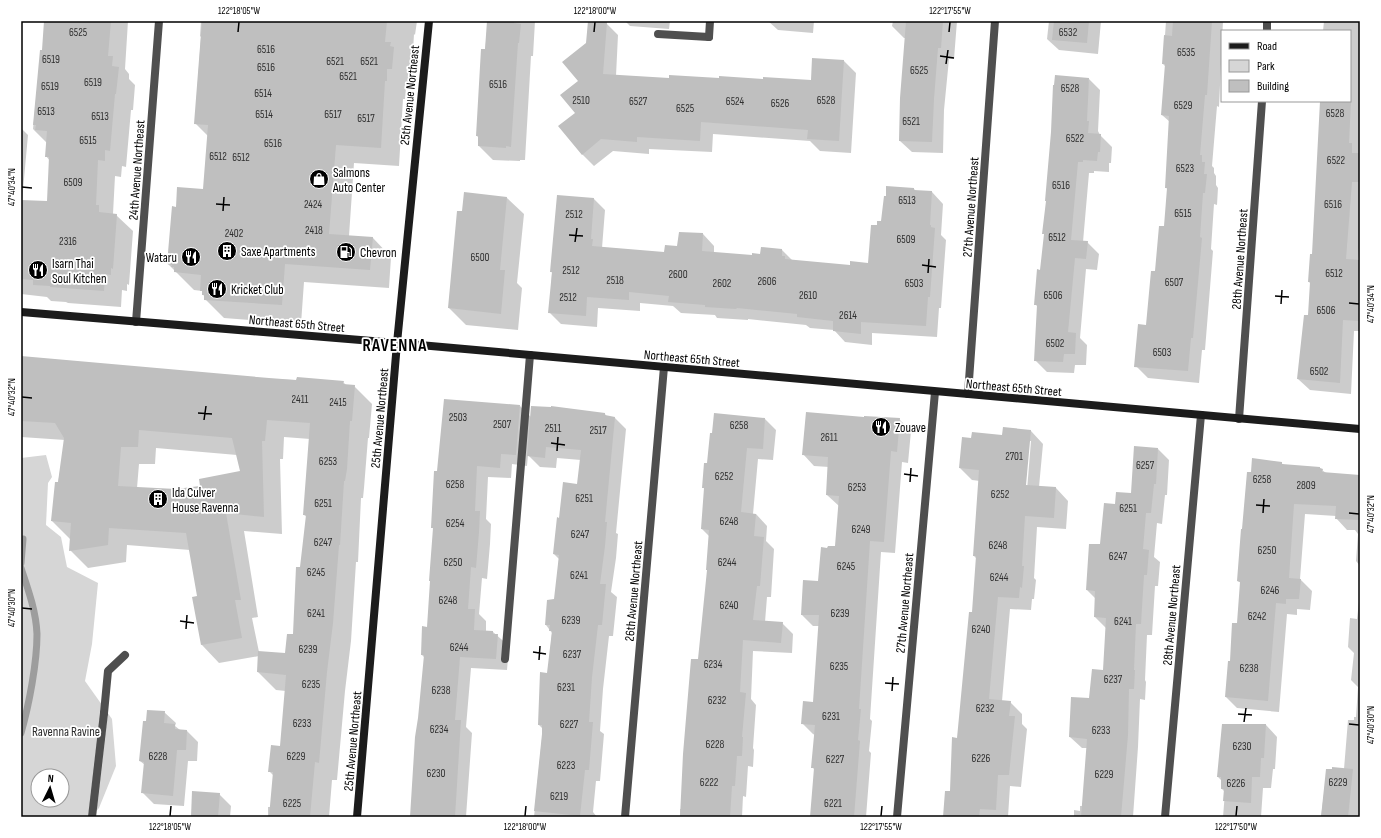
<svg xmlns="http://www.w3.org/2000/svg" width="1381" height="838" font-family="'Sofia Sans Condensed',sans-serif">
<rect width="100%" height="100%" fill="#fff"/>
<path fill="#d6d6d6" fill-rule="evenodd" d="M 46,455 L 52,477 L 48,483 L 46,525 L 61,537 L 67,567 L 98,583 L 92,644 L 85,681 L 112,719 L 116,766 L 99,808 L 91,817 L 21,817 L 21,458 ZM 38,776 L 62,776 L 62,800 L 38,800 Z"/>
<g fill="#0003" fill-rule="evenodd">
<path d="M 45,21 L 128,21 L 125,69 L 129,74 L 129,79 L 135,85 L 133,110 L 131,110 L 126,167 L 122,166 L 121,177 L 115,176 L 113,214 L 116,215 L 133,231 L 129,285 L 127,284 L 127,291 L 122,290 L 121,307 L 68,303 L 66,302 L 51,301 L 47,297 L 21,294 L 21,128 L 28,135 L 22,201 L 48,202 L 50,161 L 46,156 L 47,143 L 33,129 L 41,51 L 43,51 Z"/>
<path d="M 201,21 L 417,21 L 415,35 L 414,34 L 411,88 L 406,88 L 405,99 L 403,99 L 399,166 L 354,163 L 349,236 L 373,238 L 391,257 L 389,288 L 304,282 L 301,324 L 224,318 L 205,299 L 202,291 L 194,290 L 168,264 L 177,208 L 204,190 L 208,136 L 195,123 L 201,37 L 200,36 Z"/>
<path d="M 488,21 L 535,21 L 533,56 L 531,56 L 525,160 L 520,160 L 520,161 L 493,160 L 479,146 L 479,138 L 477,136 Z"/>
<path d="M 625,21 L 670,21 L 669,29 L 630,26 Z"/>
<path d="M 768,21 L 814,21 L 813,33 L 778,30 Z"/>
<path d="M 893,21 L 957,21 L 954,59 L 949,59 L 944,110 L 943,153 L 912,152 L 900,141 L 906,38 L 904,38 L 892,26 Z"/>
<path d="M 1049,21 L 1101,21 L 1098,54 L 1059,50 L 1047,39 Z"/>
<path d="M 1166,21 L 1223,21 L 1219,107 L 1217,106 L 1212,166 L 1214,168 L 1214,173 L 1216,176 L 1216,185 L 1218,188 L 1217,205 L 1214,204 L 1211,249 L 1213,251 L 1205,350 L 1202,350 L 1199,383 L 1148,378 L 1136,366 L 1147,326 L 1165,227 L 1168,189 L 1166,188 L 1170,122 L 1162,115 L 1166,67 L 1163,64 Z"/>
<path d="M 1324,21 L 1360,21 L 1360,235 L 1358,261 L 1360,262 L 1360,331 L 1354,331 L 1351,394 L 1310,390 L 1298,379 L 1309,316 L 1311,284 L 1309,282 L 1313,255 L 1321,101 L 1350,101 L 1350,31 L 1323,31 Z"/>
<path d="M 606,23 L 618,35 L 616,76 L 670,79 L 812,81 L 844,61 L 856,73 L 851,153 L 820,151 L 810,141 L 713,134 L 712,152 L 649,149 L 649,154 L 613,151 L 594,166 L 582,154 L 576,113 L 579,81 L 587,43 Z"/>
<path d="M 1089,79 L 1100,90 L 1098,131 L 1100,135 L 1112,147 L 1111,163 L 1109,163 L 1109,172 L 1094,171 L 1094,173 L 1089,173 L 1083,242 L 1087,242 L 1099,254 L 1097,270 L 1086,269 L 1080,338 L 1087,345 L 1086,365 L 1075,365 L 1074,373 L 1047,372 L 1035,360 L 1038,307 L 1035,304 L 1041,271 L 1045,235 L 1044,234 Z"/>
<path d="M 914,189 L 916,191 L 932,192 L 943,204 L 941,235 L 946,240 L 941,308 L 939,308 L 937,337 L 872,333 L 872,345 L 845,342 L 834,330 L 810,328 L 806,325 L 748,319 L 748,320 L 717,318 L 715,315 L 681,313 L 673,306 L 640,303 L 640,311 L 598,308 L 597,327 L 561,324 L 550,313 L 552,273 L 551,271 L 558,196 L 594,199 L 605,210 L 602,248 L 665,253 L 703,234 L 714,246 L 714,253 L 753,256 L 782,250 L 793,261 L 851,266 L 869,264 L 878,227 Z"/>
<path d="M 507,198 L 524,214 L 517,283 L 522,288 L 518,330 L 466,325 L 449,308 L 463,212 Z"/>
<path d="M 21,357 L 269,379 L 343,382 L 347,386 L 354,386 L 372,404 L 369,438 L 368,438 L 364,488 L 363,498 L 361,498 L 358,562 L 356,562 L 351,641 L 345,691 L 337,780 L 332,780 L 329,817 L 268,817 L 268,807 L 271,807 L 274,776 L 269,771 L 281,747 L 286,691 L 276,690 L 258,672 L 259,656 L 219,663 L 202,645 L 198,597 L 190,550 L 127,545 L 126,562 L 88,568 L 70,550 L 70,539 L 52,521 L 65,440 L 21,437 ZM 284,437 L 310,439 L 304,515 L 307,517 L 294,635 L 286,654 L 259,652 L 252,618 L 258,617 L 244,531 L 282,534 L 280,459 L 283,459 ZM 156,448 L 237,455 L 241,472 L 201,487 L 176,490 L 137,488 L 139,464 L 155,464 Z"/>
<path d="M 520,406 L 531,417 L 605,414 L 607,417 L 615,418 L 626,429 L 616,533 L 618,534 L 616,558 L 611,592 L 617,597 L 613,636 L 609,636 L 603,689 L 600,731 L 604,734 L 600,781 L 596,781 L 593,812 L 597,817 L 534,817 L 543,729 L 539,725 L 548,674 L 552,633 L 546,625 L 555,600 L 559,559 L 554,554 L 560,519 L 578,485 L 581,460 L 557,458 L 556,468 L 540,467 L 528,455 L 527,466 L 512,464 L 511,478 L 488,477 L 486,519 L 491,524 L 490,544 L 487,579 L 482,578 L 479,614 L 486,621 L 486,631 L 493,632 L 509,646 L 507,670 L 471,668 L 466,727 L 472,733 L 466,817 L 412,817 L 425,658 L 422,655 L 428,628 L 434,530 L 432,527 L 438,472 Z"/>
<path d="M 765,419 L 776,430 L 773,460 L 758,459 L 753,514 L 756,514 L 767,526 L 766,541 L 774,549 L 771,597 L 767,597 L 765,622 L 782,623 L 793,634 L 792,653 L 753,651 L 751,699 L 756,705 L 753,748 L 754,750 L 753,767 L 748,766 L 746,797 L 743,796 L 742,817 L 680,817 L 680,809 L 682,809 L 699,660 L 708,571 L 709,536 L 702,529 L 705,490 L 703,487 L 708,464 Z"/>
<path d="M 899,419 L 911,431 L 908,463 L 902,462 L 895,553 L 881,552 L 870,719 L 872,721 L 869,751 L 871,753 L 866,817 L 811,817 L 815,770 L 812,767 L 815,735 L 813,734 L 802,723 L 814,703 L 819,626 L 813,626 L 802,615 L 819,582 L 828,549 L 836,547 L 839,506 L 827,495 L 829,467 L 814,466 L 803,454 Z"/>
<path d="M 1004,429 L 1031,431 L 1043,444 L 1039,487 L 1056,488 L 1068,501 L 1066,529 L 1037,527 L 1034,578 L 1036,580 L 1034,599 L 1032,599 L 1031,610 L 1010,609 L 1002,701 L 1010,702 L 1022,714 L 1022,724 L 1027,729 L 1021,787 L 1010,786 L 1008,817 L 944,817 L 951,792 L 973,613 L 977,559 L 974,556 L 980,481 L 972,480 L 960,468 L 972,439 L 1003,436 ZM 1029,441 L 1031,441 L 1027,490 L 1025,490 Z"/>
<path d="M 1158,449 L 1169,460 L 1167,495 L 1165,495 L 1162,524 L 1157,523 L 1154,557 L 1160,562 L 1158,586 L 1155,586 L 1152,635 L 1147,635 L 1145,680 L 1146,682 L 1145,700 L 1140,699 L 1138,747 L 1133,817 L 1074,817 L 1074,810 L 1080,811 L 1080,806 L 1083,806 L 1087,748 L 1082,748 L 1070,737 L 1104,671 L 1106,628 L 1095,617 L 1096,599 L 1087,590 L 1115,505 L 1132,494 Z"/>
<path d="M 1281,463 L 1284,465 L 1322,470 L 1326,473 L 1360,476 L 1360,566 L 1356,561 L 1358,534 L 1355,530 L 1347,530 L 1336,518 L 1336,516 L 1305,514 L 1300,579 L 1312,591 L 1310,610 L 1297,609 L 1297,615 L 1287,614 L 1279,712 L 1237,708 L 1226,697 L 1238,624 L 1241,583 L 1238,581 L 1243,531 L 1252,473 Z"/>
<path d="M 1360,593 L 1360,817 L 1321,817 L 1327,770 L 1344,769 L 1348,720 L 1354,720 L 1354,717 L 1356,717 L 1358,687 L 1351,680 L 1354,653 L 1348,647 L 1350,618 L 1357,619 Z"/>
<path d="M 164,712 L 176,723 L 175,726 L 180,730 L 187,731 L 198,742 L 197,761 L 188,761 L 184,806 L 154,804 L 142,792 L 145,765 L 140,761 L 147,722 Z"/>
<path d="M 1223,725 L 1266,725 L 1277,737 L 1275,769 L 1273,769 L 1271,788 L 1263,788 L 1261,817 L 1223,817 L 1225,792 L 1222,789 L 1222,781 L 1218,777 Z"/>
<path d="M 219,794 L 231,806 L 230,817 L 192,817 Z"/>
</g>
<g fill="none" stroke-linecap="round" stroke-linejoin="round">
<g stroke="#9d9d9d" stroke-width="7">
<path d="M 21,563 L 23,539"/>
<path d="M 21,568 C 28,589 36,611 37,634 C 37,663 29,705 21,733"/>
</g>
</g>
<g fill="#bfbfbf" fill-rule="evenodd">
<path d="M 44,21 L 111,21 L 108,56 L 113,56 L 112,66 L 119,67 L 116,94 L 115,94 L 110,151 L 105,150 L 105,161 L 98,160 L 96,205 L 99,205 L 99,212 L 117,214 L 113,269 L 111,268 L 111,275 L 105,274 L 104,291 L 50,287 L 50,286 L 33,285 L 33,280 L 21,279 L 21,200 L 47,201 L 49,157 L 45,157 L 47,131 L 35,130 L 36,125 L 33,125 L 40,50 L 42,50 Z"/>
<path d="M 202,21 L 387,21 L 385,42 L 391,42 L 390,46 L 394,47 L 392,69 L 387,69 L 387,81 L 385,81 L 381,148 L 336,145 L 329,234 L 373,237 L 370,270 L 285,264 L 282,305 L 204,300 L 204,295 L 202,295 L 202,291 L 200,291 L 201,275 L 174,272 L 174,267 L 171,267 L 172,265 L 167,264 L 172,206 L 176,207 L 177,187 L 203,189 L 208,125 L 194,124 Z"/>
<path d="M 487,21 L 514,21 L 514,23 L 521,24 L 519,43 L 518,43 L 511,147 L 506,146 L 506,148 L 478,146 L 478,136 L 476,136 L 481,49 L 485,49 Z"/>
<path d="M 588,21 L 607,22 L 603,74 L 669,78 L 669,75 L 719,78 L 719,76 L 763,79 L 763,77 L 811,80 L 812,58 L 844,60 L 839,141 L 807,139 L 808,130 L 701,122 L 700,141 L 637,137 L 637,142 L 601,139 L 582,155 L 558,126 L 575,113 L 560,95 L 578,81 L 562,62 L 586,43 Z"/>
<path d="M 906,21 L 943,21 L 941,48 L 938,48 L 934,99 L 932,142 L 899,141 L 900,98 Z"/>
<path d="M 1054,21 L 1089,21 L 1087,43 L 1052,40 Z"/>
<path d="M 1173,21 L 1189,22 L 1189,21 L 1212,21 L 1207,95 L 1205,95 L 1200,155 L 1202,155 L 1202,162 L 1205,162 L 1204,174 L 1207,174 L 1205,193 L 1203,193 L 1200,237 L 1202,238 L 1193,338 L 1191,338 L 1188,371 L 1134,367 L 1138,324 L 1146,325 L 1151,271 L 1155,271 L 1159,226 L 1164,226 L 1167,188 L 1165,188 L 1169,116 L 1161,115 L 1165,64 L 1162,64 L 1164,35 L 1172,36 Z"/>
<path d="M 1055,75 L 1089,78 L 1087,121 L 1089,121 L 1088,133 L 1101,134 L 1100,152 L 1098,152 L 1097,161 L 1083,160 L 1083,162 L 1078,162 L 1071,240 L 1088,241 L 1086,259 L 1075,258 L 1068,332 L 1076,333 L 1075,354 L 1064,354 L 1063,362 L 1034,361 L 1037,305 L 1034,305 L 1037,269 L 1040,270 L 1044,234 L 1042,234 L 1046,201 L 1045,201 L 1051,132 L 1053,85 L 1054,85 Z"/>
<path d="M 1320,101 L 1351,101 L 1349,143 L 1352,143 L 1352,153 L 1360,153 L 1360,182 L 1352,182 L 1346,259 L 1360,260 L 1360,321 L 1343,320 L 1340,383 L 1297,379 L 1304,315 L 1308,315 L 1310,282 L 1308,282 L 1310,254 L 1312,254 Z"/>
<path d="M 886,186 L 914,188 L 914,190 L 932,191 L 930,225 L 931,225 L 931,227 L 935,228 L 930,297 L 928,297 L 926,326 L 861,322 L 861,334 L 833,331 L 833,321 L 797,317 L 797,314 L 737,308 L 736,309 L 705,307 L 705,305 L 668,302 L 669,296 L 629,292 L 629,300 L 587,297 L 586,316 L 548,313 L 552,272 L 550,272 L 557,195 L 594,198 L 591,239 L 593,239 L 592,246 L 664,252 L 665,245 L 677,246 L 679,232 L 703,233 L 702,251 L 752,255 L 752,253 L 760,254 L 761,247 L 782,249 L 782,256 L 785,256 L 785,259 L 850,265 L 850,261 L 868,263 L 871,225 L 877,225 L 877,221 L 881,221 L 884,196 L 886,196 Z"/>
<path d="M 464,192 L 507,197 L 500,270 L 505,270 L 501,314 L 448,308 L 457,211 L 462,211 Z"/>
<path d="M 21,356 L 269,378 L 296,380 L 297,377 L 344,381 L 343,384 L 355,385 L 352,421 L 350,421 L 347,469 L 345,481 L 344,481 L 340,545 L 339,545 L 333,623 L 327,672 L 319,763 L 315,762 L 310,817 L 269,817 L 273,772 L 268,772 L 271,745 L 280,746 L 286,675 L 257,672 L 258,651 L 285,653 L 287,634 L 293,634 L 296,567 L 300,567 L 306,515 L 303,515 L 310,423 L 267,420 L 265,441 L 262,441 L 264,517 L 226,513 L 241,600 L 235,600 L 242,638 L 201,645 L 192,597 L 197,596 L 186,533 L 109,528 L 108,545 L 69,551 L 71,523 L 51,521 L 55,482 L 58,482 L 64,438 L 55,423 L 21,421 ZM 139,430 L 232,438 L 240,471 L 199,479 L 200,486 L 176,489 L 118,486 L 121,447 L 138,447 Z"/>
<path d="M 444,399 L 520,405 L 516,455 L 501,454 L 500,468 L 477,466 L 475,511 L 480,511 L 479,532 L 476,568 L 471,567 L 468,609 L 475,609 L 474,630 L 493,631 L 493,634 L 498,634 L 496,659 L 460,657 L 455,720 L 461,720 L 455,817 L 410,817 L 415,737 L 418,718 L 424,655 L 421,655 L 422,626 L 427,627 L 430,581 L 429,581 L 433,528 L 431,528 L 434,471 L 437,471 Z"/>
<path d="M 531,406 L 551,407 L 551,406 L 605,413 L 605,415 L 615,417 L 605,522 L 607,522 L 605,546 L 600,584 L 606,584 L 602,625 L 598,625 L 592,677 L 589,722 L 593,722 L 589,770 L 585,770 L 580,816 L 534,811 L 542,734 L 542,725 L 538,725 L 540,672 L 547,673 L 552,631 L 549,631 L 550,625 L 545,625 L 547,600 L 554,599 L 559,555 L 553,554 L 557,517 L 559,518 L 563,482 L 577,484 L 581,450 L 546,447 L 545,458 L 527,456 Z"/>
<path d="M 806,412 L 864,417 L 864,416 L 900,418 L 897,452 L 891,451 L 884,542 L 870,541 L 859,709 L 861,709 L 858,740 L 860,741 L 854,817 L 810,817 L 814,768 L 811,768 L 815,725 L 801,724 L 803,701 L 813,702 L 819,615 L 801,615 L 803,580 L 818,581 L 821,547 L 827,548 L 828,546 L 835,546 L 839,496 L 826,495 L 828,457 L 802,455 Z"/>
<path d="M 714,413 L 765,418 L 763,449 L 747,448 L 741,512 L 756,514 L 754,536 L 764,537 L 760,586 L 757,586 L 753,620 L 783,622 L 781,643 L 743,640 L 740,692 L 746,693 L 742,737 L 743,737 L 742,756 L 737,756 L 735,786 L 732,786 L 730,817 L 680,817 L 683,754 L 691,659 L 698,659 L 707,570 L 706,570 L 709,530 L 701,529 L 704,488 L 702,488 L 704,463 L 707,463 L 710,433 L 712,433 Z"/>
<path d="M 1003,427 L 1031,430 L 1026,485 L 1056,487 L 1054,518 L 1025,516 L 1022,566 L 1024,566 L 1022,588 L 1020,587 L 1019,598 L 998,597 L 989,699 L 1011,701 L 1009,716 L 1015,716 L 1009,775 L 998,775 L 996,810 L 980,809 L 979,817 L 943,817 L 945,791 L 950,791 L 952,737 L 957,738 L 969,612 L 972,612 L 976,556 L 973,556 L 979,470 L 959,468 L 962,437 L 971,438 L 972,432 L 1002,435 Z"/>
<path d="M 1134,446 L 1158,448 L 1156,484 L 1154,484 L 1151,513 L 1146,513 L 1143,549 L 1149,550 L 1147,575 L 1144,575 L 1141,624 L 1136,624 L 1134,670 L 1135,670 L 1134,689 L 1129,689 L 1128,735 L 1121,817 L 1081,817 L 1087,739 L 1069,737 L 1071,697 L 1089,698 L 1092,669 L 1103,670 L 1106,618 L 1094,617 L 1095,591 L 1086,590 L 1089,544 L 1100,544 L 1104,503 L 1115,504 L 1116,492 L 1131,493 Z"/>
<path d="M 1252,458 L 1282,462 L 1282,464 L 1320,467 L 1320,468 L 1323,469 L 1322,472 L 1360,475 L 1360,520 L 1335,519 L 1336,506 L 1294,504 L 1289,578 L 1301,579 L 1299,599 L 1286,599 L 1286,604 L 1276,603 L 1268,701 L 1225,697 L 1228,661 L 1230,661 L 1232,623 L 1237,623 L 1240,582 L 1237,581 L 1241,529 L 1242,529 L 1247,472 L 1251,472 Z"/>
<path d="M 147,710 L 165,711 L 164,723 L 175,724 L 175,729 L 187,730 L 186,750 L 177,750 L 173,796 L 141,793 L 144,762 L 139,761 L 143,721 L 146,721 Z"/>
<path d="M 1222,724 L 1266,724 L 1264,758 L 1261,758 L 1260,777 L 1252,777 L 1251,803 L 1223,801 L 1224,789 L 1221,789 L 1221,777 L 1217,777 Z"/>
<path d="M 1332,767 L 1353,769 L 1348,817 L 1321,817 L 1326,769 L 1332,769 Z"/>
<path d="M 192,791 L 220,793 L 218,817 L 191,817 Z"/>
</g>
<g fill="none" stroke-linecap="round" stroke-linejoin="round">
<g stroke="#4f4f4f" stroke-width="8">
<path d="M 658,34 L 709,37"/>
<path d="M 505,659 L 530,355"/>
<path d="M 104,713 L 108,671 L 125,655"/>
</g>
<g stroke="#4f4f4f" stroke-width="8">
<path d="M 1267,31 L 1267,21"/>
<path d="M 709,37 L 710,21"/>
<path d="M 136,322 L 159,21"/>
<path d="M 968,394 L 995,21"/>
<path d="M 1239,419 L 1262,101"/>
<path d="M 92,817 L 104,713"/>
<path d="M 625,817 L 664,367"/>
<path d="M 897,817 L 935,392"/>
<path d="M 1165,817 L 1201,415"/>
</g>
<g stroke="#1c1c1c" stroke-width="8">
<path d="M 21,312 L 397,343 L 1360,429"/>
<path d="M 357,817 L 397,343 L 429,21"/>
</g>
</g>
<path fill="none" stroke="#000" stroke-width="1.5" d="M 238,32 L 239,22M 594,32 L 595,22M 949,32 L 950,22M 940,56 L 954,58M 946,64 L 948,50M 22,187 L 32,188M 216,204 L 230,205M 223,211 L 224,197M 569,235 L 583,236M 575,242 L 577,228M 922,265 L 936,267M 928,273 L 929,259M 1275,296 L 1289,297M 1349,303 L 1359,304M 1281,304 L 1282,290M 22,397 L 32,398M 198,413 L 212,414M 204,420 L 206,406M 551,443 L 565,445M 557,451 L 558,437M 904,474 L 918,476M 910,482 L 911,468M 1256,505 L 1270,506M 1263,513 L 1264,499M 1349,513 L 1359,514M 22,608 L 32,609M 180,621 L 194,623M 186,629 L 187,615M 533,652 L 546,654M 539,660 L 540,646M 885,683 L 899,684M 892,691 L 893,677M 1238,714 L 1252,715M 1244,722 L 1246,708M 1349,724 L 1359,725M 170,816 L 171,806M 525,816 L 526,806M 881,816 L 882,806M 1236,816 L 1237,806"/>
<defs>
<symbol id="shop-disc" viewBox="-11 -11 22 22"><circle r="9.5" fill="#000" stroke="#fff"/><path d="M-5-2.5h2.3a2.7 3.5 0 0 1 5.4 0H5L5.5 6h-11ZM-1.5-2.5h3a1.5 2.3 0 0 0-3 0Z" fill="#fff"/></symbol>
<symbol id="building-disc" viewBox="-11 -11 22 22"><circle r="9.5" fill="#000" stroke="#fff"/><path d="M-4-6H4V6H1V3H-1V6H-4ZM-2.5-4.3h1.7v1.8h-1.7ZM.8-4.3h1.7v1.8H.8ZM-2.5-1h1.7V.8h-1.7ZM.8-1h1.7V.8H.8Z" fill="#fff"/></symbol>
<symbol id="fuel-disc" viewBox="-11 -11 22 22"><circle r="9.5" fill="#000" stroke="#fff"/><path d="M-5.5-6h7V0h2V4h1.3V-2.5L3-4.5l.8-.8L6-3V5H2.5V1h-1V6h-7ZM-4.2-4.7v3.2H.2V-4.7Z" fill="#fff"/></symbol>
<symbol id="restaurant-disc" viewBox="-11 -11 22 22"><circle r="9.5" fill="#000" stroke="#fff"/><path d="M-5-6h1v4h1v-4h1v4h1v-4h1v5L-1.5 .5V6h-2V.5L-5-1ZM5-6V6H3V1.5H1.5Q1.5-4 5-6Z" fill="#fff"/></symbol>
</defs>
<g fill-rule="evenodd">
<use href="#shop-disc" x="308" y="168" width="22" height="22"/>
<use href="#building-disc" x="216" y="240" width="22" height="22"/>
<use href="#fuel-disc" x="335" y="241" width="22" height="22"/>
<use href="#restaurant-disc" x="180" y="246" width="22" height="22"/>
<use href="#restaurant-disc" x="27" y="259" width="22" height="22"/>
<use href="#restaurant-disc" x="206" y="278" width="22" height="22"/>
<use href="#restaurant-disc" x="870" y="416" width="22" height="22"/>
<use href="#building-disc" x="147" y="488" width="22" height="22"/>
</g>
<g text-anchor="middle" stroke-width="3.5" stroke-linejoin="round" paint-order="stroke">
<g font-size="11" fill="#303030">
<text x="78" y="36">6525</text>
<text x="1068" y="36">6532</text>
<text x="266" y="53">6516</text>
<text x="1186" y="56">6535</text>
<text x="51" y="63">6519</text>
<text x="335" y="65">6521</text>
<text x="369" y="65">6521</text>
<text x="266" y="71">6516</text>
<text x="919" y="74">6525</text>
<text x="348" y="80">6521</text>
<text x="93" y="86">6519</text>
<text x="498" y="88">6516</text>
<text x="50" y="90">6519</text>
<text x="1070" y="92">6528</text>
<text x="263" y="97">6514</text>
<text x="581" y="104">2510</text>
<text x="826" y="104">6528</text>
<text x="638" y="105">6527</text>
<text x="735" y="105">6524</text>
<text x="780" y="107">6526</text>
<text x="1183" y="109">6529</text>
<text x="685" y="112">6525</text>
<text x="46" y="115">6513</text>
<text x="1335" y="117">6528</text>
<text x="264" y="118">6514</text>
<text x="333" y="118">6517</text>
<text x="100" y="120">6513</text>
<text x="366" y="122">6517</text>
<text x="911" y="125">6521</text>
<text x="1075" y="142">6522</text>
<text x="88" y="144">6515</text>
<text x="273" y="147">6516</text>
<text x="218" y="160">6512</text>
<text x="241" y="161">6512</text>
<text x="1336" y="164">6522</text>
<text x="1185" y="172">6523</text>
<text x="73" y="186">6509</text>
<text x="1061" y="189">6516</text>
<text x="907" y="204">6513</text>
<text x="313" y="208">2424</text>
<text x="1333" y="208">6516</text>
<text x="1183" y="217">6515</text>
<text x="574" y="218">2512</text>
<text x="314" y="234">2418</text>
<text x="234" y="237">2402</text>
<text x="1057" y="241">6512</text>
<text x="906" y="243">6509</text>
<text x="68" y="245">2316</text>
<text x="480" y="261">6500</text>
<text x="571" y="274">2512</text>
<text x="1334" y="277">6512</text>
<text x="678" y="278">2600</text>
<text x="615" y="284">2518</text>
<text x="767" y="285">2606</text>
<text x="1174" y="286">6507</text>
<text x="722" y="287">2602</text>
<text x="914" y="287">6503</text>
<text x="808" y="299">2610</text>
<text x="1053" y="299">6506</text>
<text x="568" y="301">2512</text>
<text x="1326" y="314">6506</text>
<text x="848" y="319">2614</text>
<text x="1055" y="347">6502</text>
<text x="1162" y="356">6503</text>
<text x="1319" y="375">6502</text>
<text x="300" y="403">2411</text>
<text x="338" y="406">2415</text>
<text x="458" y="421">2503</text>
<text x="502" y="428">2507</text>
<text x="739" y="429">6258</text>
<text x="553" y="432">2511</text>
<text x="598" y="434">2517</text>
<text x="829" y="441">2611</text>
<text x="1014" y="460">2701</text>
<text x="328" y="465">6253</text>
<text x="1145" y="469">6257</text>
<text x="724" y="480">6252</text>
<text x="1262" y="483">6258</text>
<text x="455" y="488">6258</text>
<text x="1306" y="489">2809</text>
<text x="857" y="491">6253</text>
<text x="1000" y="498">6252</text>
<text x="584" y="502">6251</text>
<text x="323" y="507">6251</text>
<text x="1128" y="512">6251</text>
<text x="729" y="525">6248</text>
<text x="455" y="527">6254</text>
<text x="861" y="533">6249</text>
<text x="580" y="538">6247</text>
<text x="323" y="546">6247</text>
<text x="998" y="549">6248</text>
<text x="1267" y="554">6250</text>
<text x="1118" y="560">6247</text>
<text x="453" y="566">6250</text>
<text x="727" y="566">6244</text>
<text x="846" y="570">6245</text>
<text x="316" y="576">6245</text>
<text x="579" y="579">6241</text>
<text x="999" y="581">6244</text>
<text x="1270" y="594">6246</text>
<text x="448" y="604">6248</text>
<text x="729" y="609">6240</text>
<text x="316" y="617">6241</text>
<text x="840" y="617">6239</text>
<text x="1257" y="620">6242</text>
<text x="571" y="624">6239</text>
<text x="1123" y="625">6241</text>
<text x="981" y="633">6240</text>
<text x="459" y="651">6244</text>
<text x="308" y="653">6239</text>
<text x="572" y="658">6237</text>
<text x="713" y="668">6234</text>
<text x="839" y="670">6235</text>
<text x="1249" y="672">6238</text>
<text x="1113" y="683">6237</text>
<text x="311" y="688">6235</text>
<text x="566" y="691">6231</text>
<text x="441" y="694">6238</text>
<text x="717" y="704">6232</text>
<text x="985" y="712">6232</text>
<text x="831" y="720">6231</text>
<text x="302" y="727">6233</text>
<text x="569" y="728">6227</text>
<text x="439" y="733">6234</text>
<text x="1101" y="734">6233</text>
<text x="715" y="748">6228</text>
<text x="1242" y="750">6230</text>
<text x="158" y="760">6228</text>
<text x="296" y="760">6229</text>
<text x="981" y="762">6226</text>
<text x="835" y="763">6227</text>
<text x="566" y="769">6223</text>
<text x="436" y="777">6230</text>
<text x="1104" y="778">6229</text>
<text x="709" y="786">6222</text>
<text x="1338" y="786">6229</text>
<text x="1236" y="787">6226</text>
<text x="559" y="800">6219</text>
<text x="292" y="807">6225</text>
<text x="833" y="807">6221</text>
</g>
<g font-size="13" fill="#000" stroke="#fff">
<text transform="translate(409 95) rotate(-84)" y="5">25th Avenue Northeast</text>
<text transform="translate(136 170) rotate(-86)" y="5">24th Avenue Northeast</text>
<text transform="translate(970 207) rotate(-86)" y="5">27th Avenue Northeast</text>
<text transform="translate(1239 259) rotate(-86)" y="5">28th Avenue Northeast</text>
<text transform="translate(297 323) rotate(5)" y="5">Northeast 65th Street</text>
<text transform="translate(692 358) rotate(5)" y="5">Northeast 65th Street</text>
<text transform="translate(1014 387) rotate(5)" y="5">Northeast 65th Street</text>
<text transform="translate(379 418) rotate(-85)" y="5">25th Avenue Northeast</text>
<text transform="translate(633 591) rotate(-85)" y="5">26th Avenue Northeast</text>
<text transform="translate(904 603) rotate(-85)" y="5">27th Avenue Northeast</text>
<text transform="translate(1171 615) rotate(-85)" y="5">28th Avenue Northeast</text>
<text transform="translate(352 741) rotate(-85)" y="5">25th Avenue Northeast</text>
</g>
<g font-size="13" fill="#000" stroke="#fff" text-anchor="start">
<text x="333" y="177">Salmons<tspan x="333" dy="15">Auto Center</tspan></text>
<text x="241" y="256">Saxe Apartments</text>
<text x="360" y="257">Chevron</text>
<text x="177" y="262" text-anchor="end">Wataru</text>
<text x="52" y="268">Isarn Thai<tspan x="52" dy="15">Soul Kitchen</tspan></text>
<text x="231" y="294">Kricket Club</text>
<text x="895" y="432">Zouave</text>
<text x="172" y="497">Ida Culver<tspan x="172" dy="15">House Ravenna</tspan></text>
</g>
<g font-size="13" fill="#2d2d2d" stroke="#fff">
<text x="66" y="736">Ravenna Ravine</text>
</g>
<g font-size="17" font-weight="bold" letter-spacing="1" fill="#000" stroke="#fff">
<text x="395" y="351">RAVENNA</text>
</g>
</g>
<rect width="1381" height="838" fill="none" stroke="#ffffff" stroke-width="44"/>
<rect x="1221" y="30" width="130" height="72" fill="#ffffff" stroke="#999999"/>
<rect x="1229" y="43" width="20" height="6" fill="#1c1c1c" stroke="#999999"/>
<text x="1257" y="50" font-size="12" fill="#000000">Road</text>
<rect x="1229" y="60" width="20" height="12" fill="#d6d6d6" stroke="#999999"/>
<text x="1257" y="70" font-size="12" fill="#000000">Park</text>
<rect x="1229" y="80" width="20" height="12" fill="#bfbfbf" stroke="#999999"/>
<text x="1257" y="90" font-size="12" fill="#000000">Building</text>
<g transform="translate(50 788) rotate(5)"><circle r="19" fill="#ffffff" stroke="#999999"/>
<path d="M0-3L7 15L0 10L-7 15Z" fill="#000000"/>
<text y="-6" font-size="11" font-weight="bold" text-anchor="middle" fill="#000000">N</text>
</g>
<rect x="22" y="22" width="1337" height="794" fill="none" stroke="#000" stroke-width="1.5"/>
<g font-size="10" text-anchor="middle" fill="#000">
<text x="239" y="14">122°18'05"W</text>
<text x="595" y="14">122°18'00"W</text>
<text x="950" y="14">122°17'55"W</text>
<text transform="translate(11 187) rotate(-90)" y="4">47°40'34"N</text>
<text transform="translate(1370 304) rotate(-90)" y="4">47°40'34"N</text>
<text transform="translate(11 397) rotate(-90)" y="4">47°40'32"N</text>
<text transform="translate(1370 514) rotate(-90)" y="4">47°40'32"N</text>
<text transform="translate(11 608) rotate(-90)" y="4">47°40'30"N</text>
<text transform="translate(1370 725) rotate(-90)" y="4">47°40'30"N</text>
<text x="170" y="830">122°18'05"W</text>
<text x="525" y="830">122°18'00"W</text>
<text x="881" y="830">122°17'55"W</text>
<text x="1236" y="830">122°17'50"W</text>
</g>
</svg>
